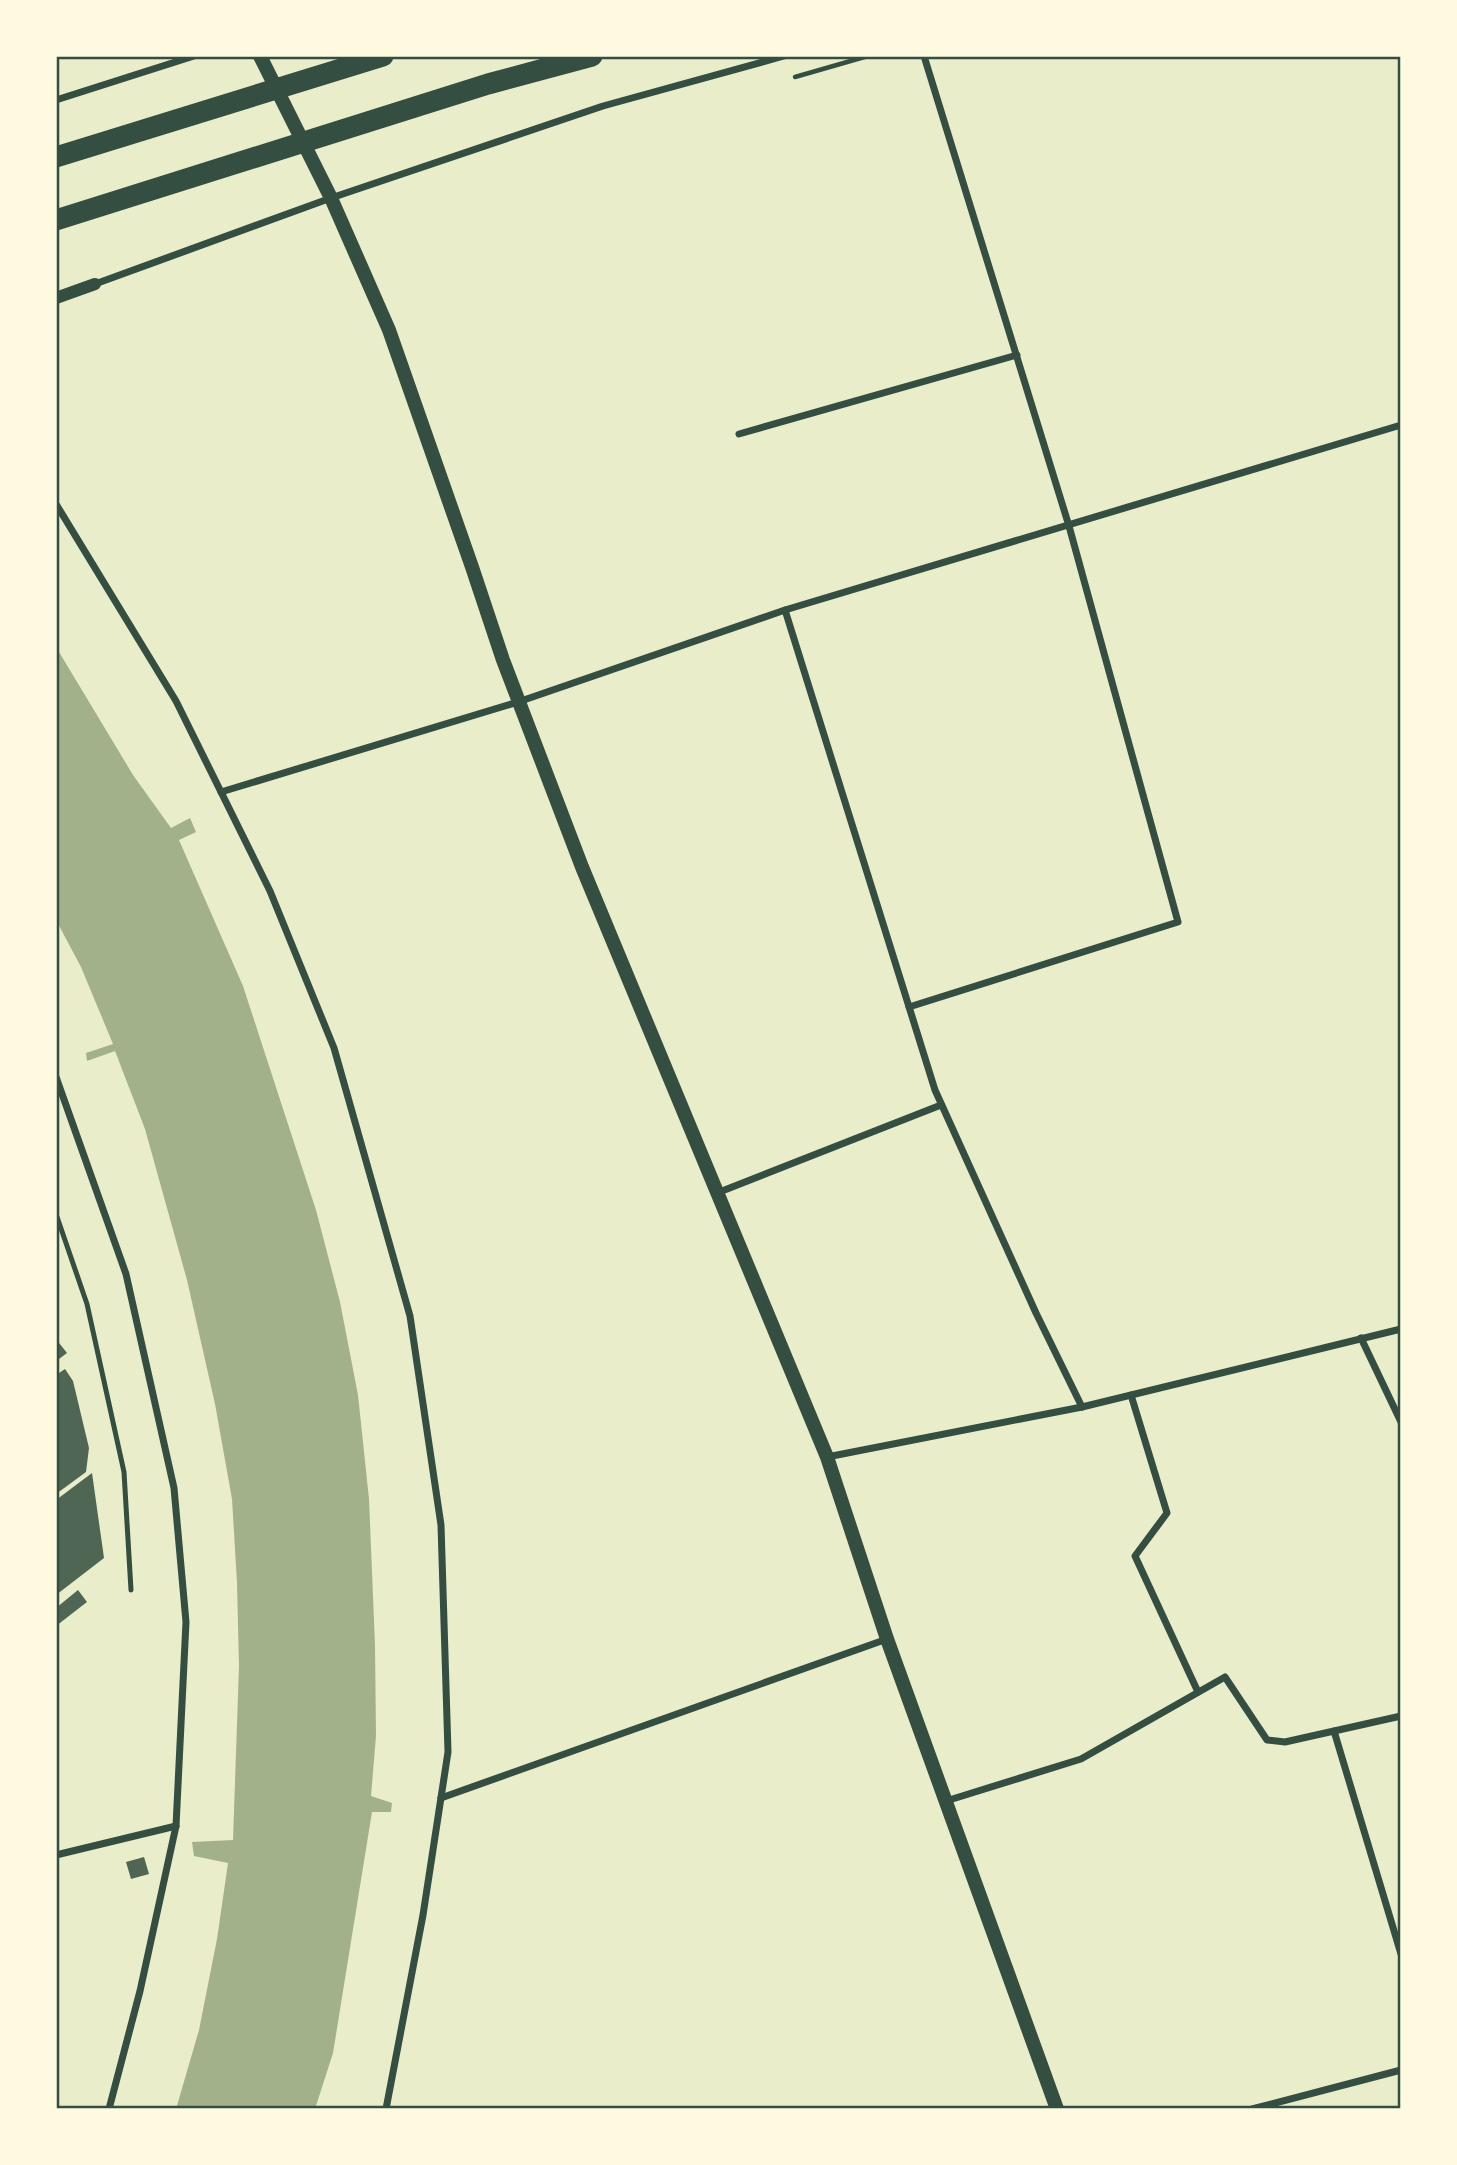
<svg xmlns="http://www.w3.org/2000/svg" width="1457" height="2165" font-family="Signika,sans-serif">
<rect width="100%" height="100%" fill="#e9edc9"/>
<path fill="#a3b18a" d="M 56,647 L 133,775 L 171,828 L 190,818 L 196,832 L 179,840 L 243,986 L 316,1210 L 340,1302 L 358,1395 L 369,1499 L 375,1645 L 376,1736 L 371,1796 L 392,1803 L 391,1812 L 372,1812 L 333,2053 L 315,2109 L 176,2109 L 199,2030 L 217,1939 L 228,1863 L 194,1856 L 192,1842 L 233,1840 L 239,1666 L 237,1583 L 232,1499 L 215,1404 L 187,1280 L 145,1129 L 115,1051 L 87,1061 L 86,1053 L 113,1044 L 81,967 L 56,920 Z"/>
<g fill="#4f6655">
<path d="M 56,1339 L 67,1353 L 59,1359 L 56,1355 Z"/>
<path d="M 65,1369 L 73,1381 L 89,1448 L 86,1472 L 56,1494 L 56,1375 Z"/>
<path d="M 92,1473 L 104,1558 L 56,1595 L 56,1500 Z"/>
<path d="M 78,1590 L 87,1602 L 56,1626 L 56,1608 Z"/>
<path d="M 144,1857 L 149,1874 L 131,1879 L 126,1862 Z"/>
</g>
<g fill="none" stroke-linecap="round" stroke-linejoin="round">
<path stroke="#344e41" stroke-width="4.5" d="M 795,77 L 868,56"/>
<path stroke="#344e41" stroke-width="5" d="M 56,1214 L 87,1304 L 124,1472 L 131,1590"/>
<g stroke="#344e41" stroke-width="7">
<path d="M 56,100 L 194,56"/>
<path d="M 95,284 L 331,198 L 603,106 L 784,56"/>
<path d="M 739,434 L 1017,355"/>
<path d="M 56,504 L 176,701 L 270,891 L 334,1048 L 410,1316 L 441,1525 L 448,1752 L 423,1915 L 386,2109"/>
<path d="M 785,610 L 935,1090 L 1036,1313 L 1082,1407"/>
<path d="M 221,792 L 518,702 L 785,610 L 1401,425"/>
<path d="M 909,1007 L 1178,922 L 1069,526 L 924,56"/>
<path d="M 56,1077 L 126,1274 L 174,1488 L 186,1622 L 176,1826 L 140,1991 L 109,2109"/>
<path d="M 717,1193 L 941,1105"/>
<path d="M 1361,1338 L 1401,1422"/>
<path d="M 1131,1395 L 1167,1513 L 1135,1556 L 1198,1692"/>
<path d="M 827,1457 L 1082,1407 L 1401,1329"/>
<path d="M 1334,1731 L 1401,1954"/>
<path d="M 441,1798 L 887,1639"/>
<path d="M 946,1801 L 1081,1759 L 1225,1677 L 1267,1740 L 1285,1742 L 1401,1716"/>
<path d="M 56,1855 L 176,1826"/>
<path d="M 1252,2109 L 1401,2070"/>
</g>
<path stroke="#344e41" stroke-width="12" d="M 56,298 L 95,284"/>
<path stroke="#344e41" stroke-width="14" d="M 260,56 L 331,198 L 389,330 L 472,567 L 503,660 L 582,867 L 827,1457 L 887,1639 L 1057,2109"/>
<g stroke="#344e41" stroke-width="21">
<path d="M 56,157 L 383,56"/>
<path d="M 56,220 L 488,84 L 592,56"/>
</g>
</g>
<rect width="1457" height="2165" fill="none" stroke="#fefae0" stroke-width="116"/>
<rect x="58" y="58" width="1341" height="2049" fill="none" stroke="#344e41" stroke-width="2.5"/>
</svg>
